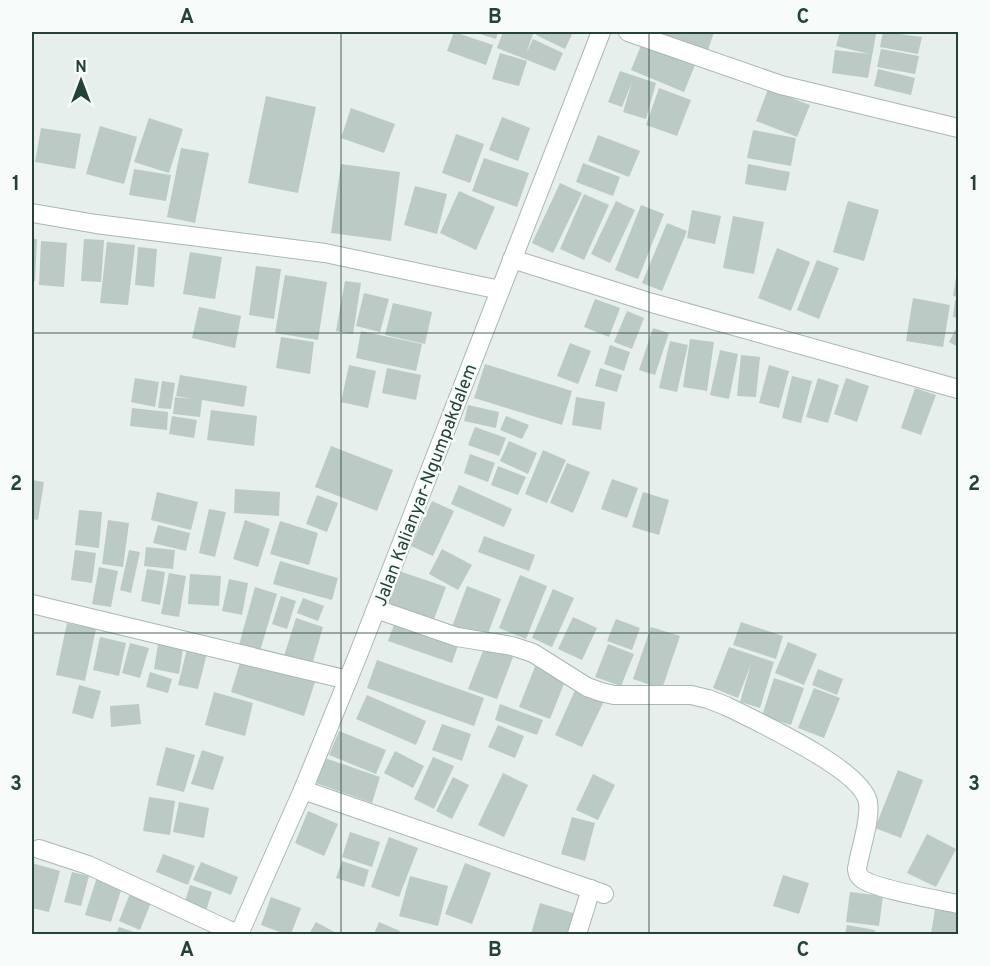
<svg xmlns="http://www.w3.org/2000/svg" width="990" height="966" font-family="Overpass,sans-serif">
<rect width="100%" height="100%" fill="#e6efeb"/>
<g fill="#bbcac4">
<path d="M 454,32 L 493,45 L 486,65 L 447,51 Z"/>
<path d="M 474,32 L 498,32 L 496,39 Z"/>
<path d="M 503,32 L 524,32 L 533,34 L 526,54 L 533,39 L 563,53 L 555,71 L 497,48 Z"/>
<path d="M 538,32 L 573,32 L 565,49 L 536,35 Z"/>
<path d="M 656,32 L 714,32 L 708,50 Z"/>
<path d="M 840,32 L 867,32 L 876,34 L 868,78 L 832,73 L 835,50 L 869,54 L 836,46 Z"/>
<path d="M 883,32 L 922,37 L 918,54 L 880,47 Z"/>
<path d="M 642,43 L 695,65 L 684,92 L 631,70 Z"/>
<path d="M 881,49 L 919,56 L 915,74 L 877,67 Z"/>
<path d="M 500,53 L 527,61 L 519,86 L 492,79 Z"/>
<path d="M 878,69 L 915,78 L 911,95 L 874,86 Z"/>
<path d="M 620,71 L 656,83 L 646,119 L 623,112 L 632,82 L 622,107 L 608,102 Z"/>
<path d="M 659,88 L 691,100 L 677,136 L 646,125 Z"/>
<path d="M 768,89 L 810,105 L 797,137 L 756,121 Z"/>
<path d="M 266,96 L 316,107 L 298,193 L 248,183 Z"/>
<path d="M 351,108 L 395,124 L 384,153 L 341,138 Z"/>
<path d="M 502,117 L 530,128 L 518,161 L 489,150 Z"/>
<path d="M 149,118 L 183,129 L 169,173 L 134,162 Z"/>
<path d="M 100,126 L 137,137 L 124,184 L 86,174 Z"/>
<path d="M 41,128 L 81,134 L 75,169 L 35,162 Z"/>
<path d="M 753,130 L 796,138 L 791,166 L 747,158 Z"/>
<path d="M 456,134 L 484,144 L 470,183 L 442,173 Z"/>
<path d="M 598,135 L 640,151 L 629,177 L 588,161 Z"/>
<path d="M 181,148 L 209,153 L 195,223 L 167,217 Z"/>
<path d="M 484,158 L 529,173 L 517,207 L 472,191 Z"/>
<path d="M 583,163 L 620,177 L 613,196 L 576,182 Z"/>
<path d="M 341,164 L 400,172 L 391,241 L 331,233 Z"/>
<path d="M 748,164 L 790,172 L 786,191 L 745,184 Z"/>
<path d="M 134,169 L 171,175 L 166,201 L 129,195 Z"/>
<path d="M 560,183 L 582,193 L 553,253 L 532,243 Z"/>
<path d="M 415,186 L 447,194 L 437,234 L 404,225 Z"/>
<path d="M 459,191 L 495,207 L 476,250 L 440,233 Z"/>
<path d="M 584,194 L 609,205 L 584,260 L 560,249 Z"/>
<path d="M 616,201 L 635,210 L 610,263 L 591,254 Z"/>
<path d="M 848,201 L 879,210 L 864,261 L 833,252 Z"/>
<path d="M 641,205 L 664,214 L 638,279 L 615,270 Z"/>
<path d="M 692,210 L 721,216 L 715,244 L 687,238 Z"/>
<path d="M 733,216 L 764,222 L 754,274 L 723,268 Z"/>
<path d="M 667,223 L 687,231 L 662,291 L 642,283 Z"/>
<path d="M 32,239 L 37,239 L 35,281 L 32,281 Z"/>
<path d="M 84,239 L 104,240 L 101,282 L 81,281 Z"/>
<path d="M 41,241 L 67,243 L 64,287 L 39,285 Z"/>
<path d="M 107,242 L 135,245 L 128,305 L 100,303 Z"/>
<path d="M 138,247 L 157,249 L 154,287 L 135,285 Z"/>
<path d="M 777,248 L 810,262 L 791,311 L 758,298 Z"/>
<path d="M 190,252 L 222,257 L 215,299 L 183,294 Z"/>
<path d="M 817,260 L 839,268 L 819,319 L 797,310 Z"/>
<path d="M 256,266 L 281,269 L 274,319 L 249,315 Z"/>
<path d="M 957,271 L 958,271 L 958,297 L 953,296 Z"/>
<path d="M 285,275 L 327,282 L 318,340 L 275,333 Z"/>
<path d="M 345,281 L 361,283 L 353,334 L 336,331 Z"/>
<path d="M 364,293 L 389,299 L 380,332 L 356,326 Z"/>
<path d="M 913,298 L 950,305 L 943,347 L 906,341 Z"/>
<path d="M 595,299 L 620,308 L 609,337 L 584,327 Z"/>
<path d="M 955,300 L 958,300 L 958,318 L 953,317 Z"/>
<path d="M 393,303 L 432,312 L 425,344 L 385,335 Z"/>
<path d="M 199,307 L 241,316 L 235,348 L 192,338 Z"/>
<path d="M 627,311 L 644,318 L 632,349 L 614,342 Z"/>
<path d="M 958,325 L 958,347 L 949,342 Z"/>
<path d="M 653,328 L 669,333 L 655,375 L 639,370 Z"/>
<path d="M 361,331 L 422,344 L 416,371 L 356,358 Z"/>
<path d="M 281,337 L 314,342 L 310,374 L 276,368 Z"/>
<path d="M 690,339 L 714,342 L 707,391 L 683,387 Z"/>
<path d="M 670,341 L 688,345 L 677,392 L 659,388 Z"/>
<path d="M 570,343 L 591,351 L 578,384 L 557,376 Z"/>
<path d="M 610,345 L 630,352 L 624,371 L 604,364 Z"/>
<path d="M 720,350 L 738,354 L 729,399 L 710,395 Z"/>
<path d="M 741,355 L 760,357 L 756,397 L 737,396 Z"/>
<path d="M 485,364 L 572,391 L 562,425 L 474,398 Z"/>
<path d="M 349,365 L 376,371 L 368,408 L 341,402 Z"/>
<path d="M 769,365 L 789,371 L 779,408 L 759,403 Z"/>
<path d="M 387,368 L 421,375 L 416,400 L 382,393 Z"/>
<path d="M 600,368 L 622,375 L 617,392 L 595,386 Z"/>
<path d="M 180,375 L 247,386 L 244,407 L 202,400 L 200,417 L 173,414 L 175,397 L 193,399 L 176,396 Z"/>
<path d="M 792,376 L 812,381 L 801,423 L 782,418 Z"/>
<path d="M 135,378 L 159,382 L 155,407 L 131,402 Z"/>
<path d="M 818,378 L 839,385 L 828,423 L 806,417 Z"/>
<path d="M 846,378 L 869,386 L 857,422 L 834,414 Z"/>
<path d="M 162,381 L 175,383 L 171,409 L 158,408 Z"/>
<path d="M 915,388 L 936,395 L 921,435 L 901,428 Z"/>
<path d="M 576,397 L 605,402 L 601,430 L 572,425 Z"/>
<path d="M 468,405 L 499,412 L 496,428 L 464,421 Z"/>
<path d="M 132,408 L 168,412 L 167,430 L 130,426 Z"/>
<path d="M 211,410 L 257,416 L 254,446 L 207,440 Z"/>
<path d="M 172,416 L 197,420 L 194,438 L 169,434 Z"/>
<path d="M 506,416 L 529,425 L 522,439 L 500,430 Z"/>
<path d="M 475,427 L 506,438 L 499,456 L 468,445 Z"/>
<path d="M 509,441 L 537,453 L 528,474 L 500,461 Z"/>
<path d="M 331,446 L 393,470 L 377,511 L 315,487 Z"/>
<path d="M 543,450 L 566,460 L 547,503 L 525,494 Z"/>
<path d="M 470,454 L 495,463 L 488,482 L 464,473 Z"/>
<path d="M 567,463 L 590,472 L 573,513 L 550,503 Z"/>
<path d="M 498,466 L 526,477 L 518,495 L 491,485 Z"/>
<path d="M 612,479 L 638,488 L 627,518 L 601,509 Z"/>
<path d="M 32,480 L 44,482 L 38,520 L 32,519 Z"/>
<path d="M 459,485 L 512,509 L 504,527 L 451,504 Z"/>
<path d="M 235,489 L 280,492 L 279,516 L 234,513 Z"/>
<path d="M 157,492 L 198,502 L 191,530 L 151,520 Z"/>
<path d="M 643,492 L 669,500 L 659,535 L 632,527 Z"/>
<path d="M 317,495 L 338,503 L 327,532 L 306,524 Z"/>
<path d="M 432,501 L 454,511 L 433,556 L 411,546 Z"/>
<path d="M 209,509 L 226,512 L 215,557 L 199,553 Z"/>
<path d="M 79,510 L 102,512 L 99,548 L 75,545 Z"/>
<path d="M 108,520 L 129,523 L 123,567 L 102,564 Z"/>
<path d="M 245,520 L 270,529 L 258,567 L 233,559 Z"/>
<path d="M 280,521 L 318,533 L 309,565 L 270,554 Z"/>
<path d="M 158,525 L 190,533 L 186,551 L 153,543 Z"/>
<path d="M 484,536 L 535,555 L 529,571 L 478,552 Z"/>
<path d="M 146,547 L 175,550 L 173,569 L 144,566 Z"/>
<path d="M 442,549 L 472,565 L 458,590 L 429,574 Z"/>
<path d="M 75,550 L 96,553 L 92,583 L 71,580 Z"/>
<path d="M 129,550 L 140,552 L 131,593 L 120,590 Z"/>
<path d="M 280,561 L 338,578 L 332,600 L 273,584 Z"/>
<path d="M 99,567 L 118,571 L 111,607 L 92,604 Z"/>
<path d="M 147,569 L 165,572 L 160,605 L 141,601 Z"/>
<path d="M 399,571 L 446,587 L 433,622 L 387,606 Z"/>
<path d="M 169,573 L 186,576 L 179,617 L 161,614 Z"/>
<path d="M 190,574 L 221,576 L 219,606 L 188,604 Z"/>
<path d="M 520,575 L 547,586 L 526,639 L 499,628 Z"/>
<path d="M 229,579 L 248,583 L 242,615 L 222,611 Z"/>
<path d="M 467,586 L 501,599 L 486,639 L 452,627 Z"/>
<path d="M 255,587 L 277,594 L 260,651 L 239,645 Z"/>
<path d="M 553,589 L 574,598 L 552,647 L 532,638 Z"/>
<path d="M 281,596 L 296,601 L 287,629 L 272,624 Z"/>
<path d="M 303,598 L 324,606 L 318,621 L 297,613 Z"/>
<path d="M 573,617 L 597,628 L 582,660 L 558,649 Z"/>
<path d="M 296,618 L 323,627 L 312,665 L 284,656 Z"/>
<path d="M 396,619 L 460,640 L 452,663 L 388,641 Z"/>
<path d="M 616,619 L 640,628 L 632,650 L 607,641 Z"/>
<path d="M 741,622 L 783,636 L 776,659 L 733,645 Z"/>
<path d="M 67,623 L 96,629 L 85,681 L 56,675 Z"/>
<path d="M 651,627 L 680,636 L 662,689 L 633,679 Z"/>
<path d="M 100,637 L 126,643 L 119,676 L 93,670 Z"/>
<path d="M 159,638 L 184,642 L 179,674 L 154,669 Z"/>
<path d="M 788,642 L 817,654 L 804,685 L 775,673 Z"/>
<path d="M 130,643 L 149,648 L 140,678 L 122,673 Z"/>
<path d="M 608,644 L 634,654 L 621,686 L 595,677 Z"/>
<path d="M 485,646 L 513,657 L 497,699 L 468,689 Z"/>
<path d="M 729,647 L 774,662 L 760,708 L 740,702 L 751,664 L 738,698 L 713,688 Z"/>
<path d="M 187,649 L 207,653 L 198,689 L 178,685 Z"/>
<path d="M 241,659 L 315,682 L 304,716 L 231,692 Z"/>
<path d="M 377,660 L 484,698 L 474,726 L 367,688 Z"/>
<path d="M 536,664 L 567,676 L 550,719 L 519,707 Z"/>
<path d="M 818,669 L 843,679 L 837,695 L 812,685 Z"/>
<path d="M 150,672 L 172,679 L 168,693 L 146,687 Z"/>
<path d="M 774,678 L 804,688 L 791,725 L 762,716 Z"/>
<path d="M 79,685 L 101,691 L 93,719 L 72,713 Z"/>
<path d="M 576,688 L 604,701 L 582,747 L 555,735 Z"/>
<path d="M 814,688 L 840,698 L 824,738 L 798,728 Z"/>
<path d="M 214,692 L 253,703 L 245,736 L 205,725 Z"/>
<path d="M 367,695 L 426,721 L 416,745 L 356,719 Z"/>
<path d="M 139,704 L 141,724 L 111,727 L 110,706 Z"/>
<path d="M 500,704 L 543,720 L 537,735 L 495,720 Z"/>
<path d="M 442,724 L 471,734 L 462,761 L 432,750 Z"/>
<path d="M 498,725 L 524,736 L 515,758 L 488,747 Z"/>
<path d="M 339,731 L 386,750 L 376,774 L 329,755 Z"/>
<path d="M 166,747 L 195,755 L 184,792 L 156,785 Z"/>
<path d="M 202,750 L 224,757 L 213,790 L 191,784 Z"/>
<path d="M 395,751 L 424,766 L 413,788 L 384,773 Z"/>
<path d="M 433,757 L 454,766 L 434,809 L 414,799 Z"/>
<path d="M 325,758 L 380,777 L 372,803 L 316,783 Z"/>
<path d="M 898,770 L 923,780 L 901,838 L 875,828 Z"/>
<path d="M 503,773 L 528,785 L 504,837 L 478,825 Z"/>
<path d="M 593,774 L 615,785 L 598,820 L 576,810 Z"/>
<path d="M 453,777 L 469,785 L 452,819 L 436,811 Z"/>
<path d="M 149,797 L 175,801 L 170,835 L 143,831 Z"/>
<path d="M 179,802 L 209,808 L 204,838 L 173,832 Z"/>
<path d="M 308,811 L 338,824 L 324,856 L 295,843 Z"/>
<path d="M 572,817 L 595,823 L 585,861 L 561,854 Z"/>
<path d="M 350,832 L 380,842 L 372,867 L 342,857 Z"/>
<path d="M 927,834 L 956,849 L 936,887 L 907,873 Z"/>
<path d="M 389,837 L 418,848 L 399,897 L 371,887 Z"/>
<path d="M 163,854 L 195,866 L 188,885 L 156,872 Z"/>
<path d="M 342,861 L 369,870 L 364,887 L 336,878 Z"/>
<path d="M 201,862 L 238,877 L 231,895 L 193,880 Z"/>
<path d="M 32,863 L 60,871 L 49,912 L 32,908 Z"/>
<path d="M 465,863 L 491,873 L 472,924 L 445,914 Z"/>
<path d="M 72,872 L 89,876 L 81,906 L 64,902 Z"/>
<path d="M 783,875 L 809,883 L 799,914 L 773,906 Z"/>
<path d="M 410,876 L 448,886 L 438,926 L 399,916 Z"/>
<path d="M 97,877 L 123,884 L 111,922 L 85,915 Z"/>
<path d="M 190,885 L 212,892 L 206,911 L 184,905 Z"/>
<path d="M 131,891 L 152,900 L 140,930 L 119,921 Z"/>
<path d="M 850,892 L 883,896 L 879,926 L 846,922 Z"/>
<path d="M 271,897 L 301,908 L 291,934 L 285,934 L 261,925 Z"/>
<path d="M 540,903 L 580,915 L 574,934 L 531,934 Z"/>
<path d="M 936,903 L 958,906 L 958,934 L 931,934 Z"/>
<path d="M 316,922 L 338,934 L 309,934 Z"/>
<path d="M 379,922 L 400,931 L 398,934 L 374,934 Z"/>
<path d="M 847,925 L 875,930 L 874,934 L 845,934 Z"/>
<path d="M 119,927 L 140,934 L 116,934 Z"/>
</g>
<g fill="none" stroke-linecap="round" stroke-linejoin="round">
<defs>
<g id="minor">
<path d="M 628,32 L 781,85 L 958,128"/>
<path d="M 32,213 L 96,224 L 325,253 L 500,290"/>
<path d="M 512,259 L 652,303 L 958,389"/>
<path d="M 32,604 L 348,680"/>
<path d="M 376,609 L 457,637 L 512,646 L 533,653 L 587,687 L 601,692 L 614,695 L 691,695 L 708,699 L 726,706 C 756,721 862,769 868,802 C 871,820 860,849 857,869 C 858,874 857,874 861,878 C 873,889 940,900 958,904"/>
<path d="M 303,790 L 604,894"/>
<path d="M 39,849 L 88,865 L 237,934"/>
<path d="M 577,934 L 591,889"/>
</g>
<path id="tertiary" d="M 239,934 L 303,790 L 358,655 L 601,32"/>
</defs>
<use href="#minor" stroke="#a8b8b2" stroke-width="20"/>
<use href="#tertiary" stroke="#a8b8b2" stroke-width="20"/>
<use href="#minor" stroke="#fff" stroke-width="18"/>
<use href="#tertiary" stroke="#fff" stroke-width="18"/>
</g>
<path fill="none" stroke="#24423a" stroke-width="1.5" stroke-opacity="0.55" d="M 341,32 L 341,934M 649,32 L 649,934M 32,333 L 958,333M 32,633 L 958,633"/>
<g text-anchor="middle" stroke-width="5" stroke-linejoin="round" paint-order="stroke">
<g font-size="18" fill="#24423a" stroke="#f7fbf9">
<text transform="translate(425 485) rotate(-69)" y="6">Jalan Kalianyar-Ngumpakdalem</text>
</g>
</g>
<rect width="990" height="966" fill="none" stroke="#f7fbf9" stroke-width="66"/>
<g transform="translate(81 81)" stroke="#f7fbf9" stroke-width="4.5" paint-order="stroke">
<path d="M0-4.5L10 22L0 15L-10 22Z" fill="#24423a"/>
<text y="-9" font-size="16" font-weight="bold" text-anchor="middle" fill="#24423a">N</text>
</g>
<rect x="33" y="33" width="924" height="900" fill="none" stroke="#24423a" stroke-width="2"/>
<g font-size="20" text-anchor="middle" font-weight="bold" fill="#24423a">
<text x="187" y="23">A</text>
<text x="495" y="23">B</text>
<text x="803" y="23">C</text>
<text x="16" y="190">1</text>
<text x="974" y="190">1</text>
<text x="16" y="490">2</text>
<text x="974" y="490">2</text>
<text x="16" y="790">3</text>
<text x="974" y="790">3</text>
<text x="187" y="956">A</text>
<text x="495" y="956">B</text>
<text x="803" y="956">C</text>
</g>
</svg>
